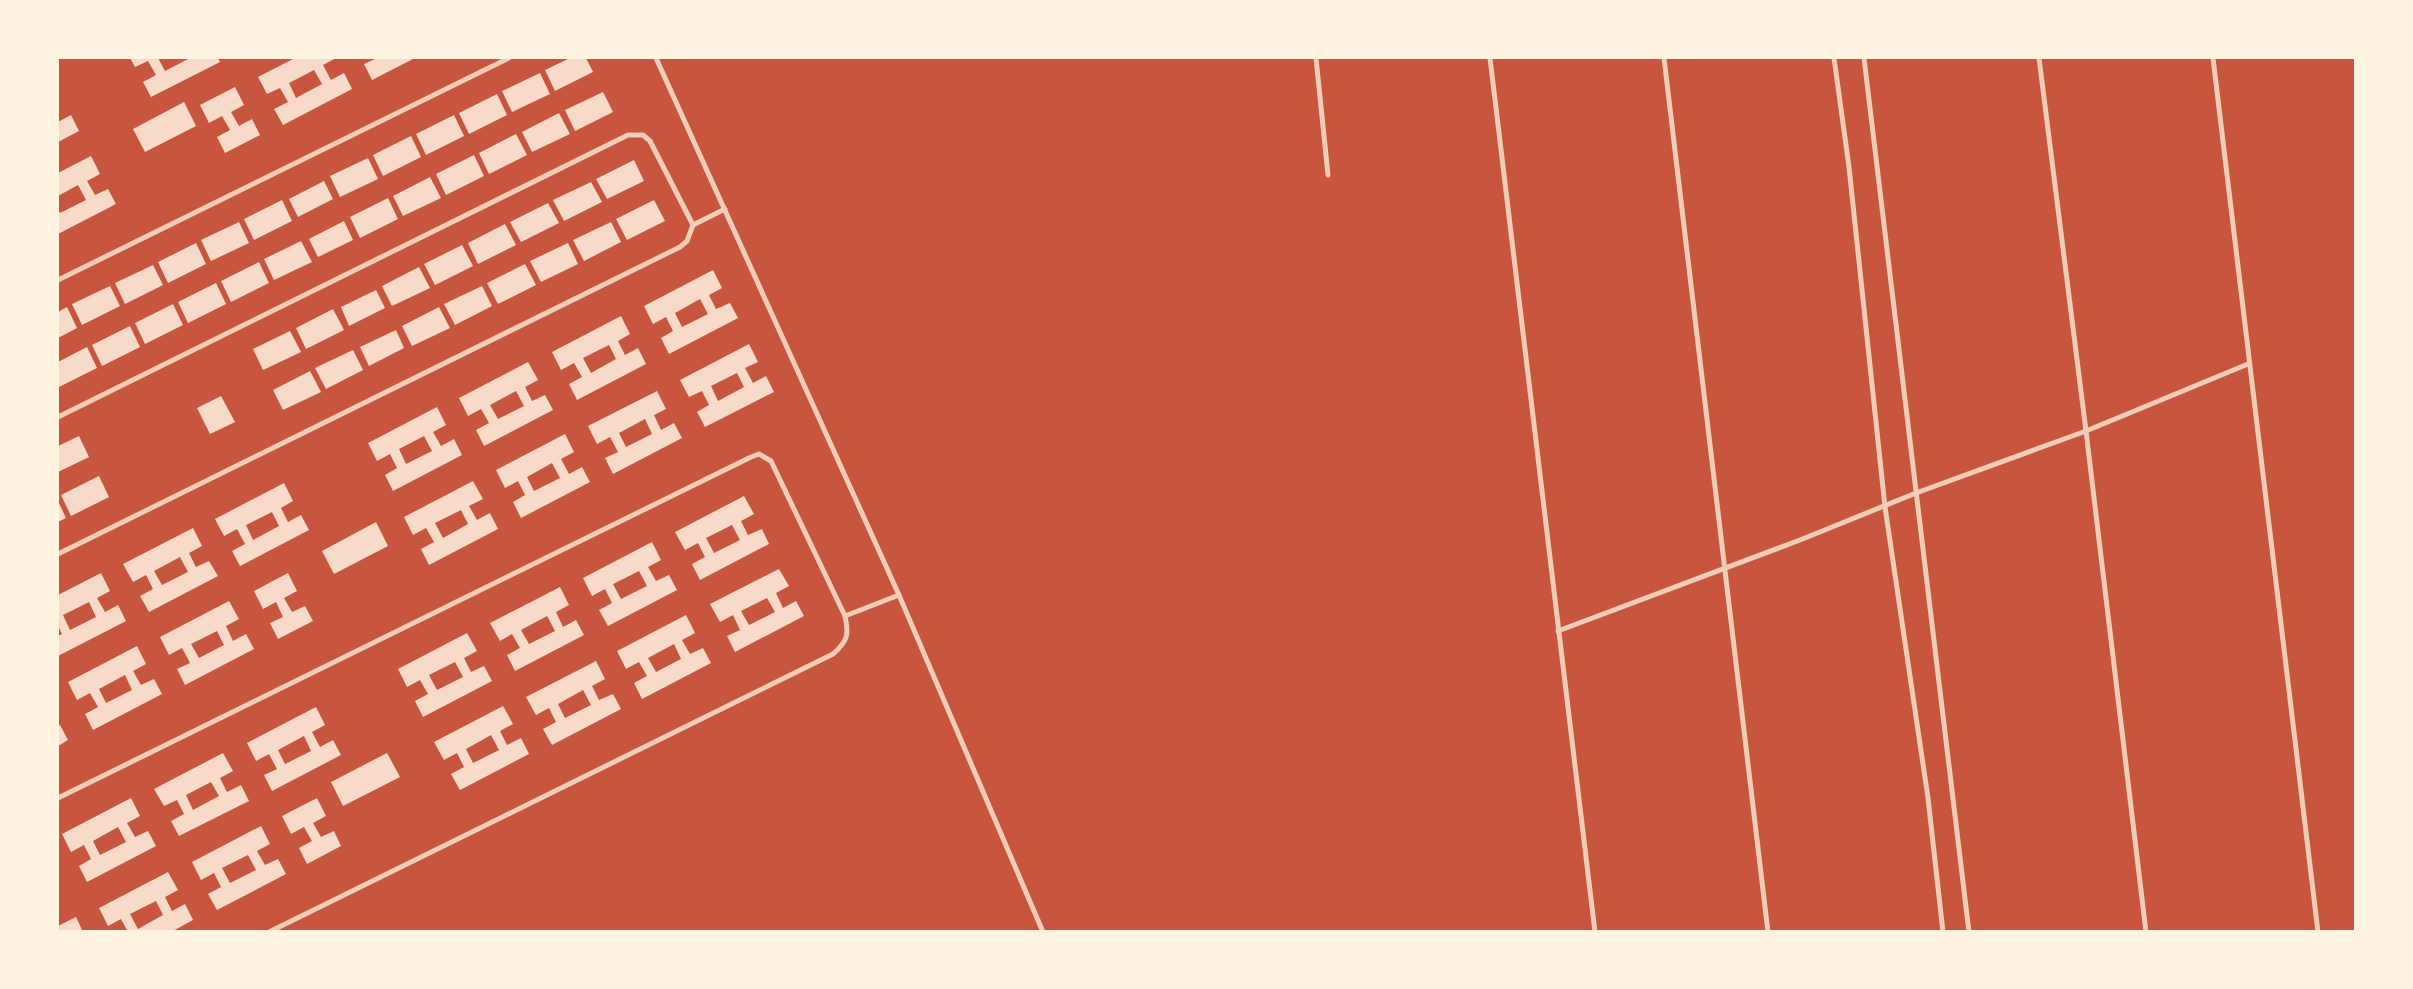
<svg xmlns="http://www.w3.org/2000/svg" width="2413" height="989" font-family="Karla,sans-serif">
<rect width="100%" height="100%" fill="#c8553d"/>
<g fill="#f7dbc8" fill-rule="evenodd">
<path d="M 130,58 L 158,58 L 165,71 L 190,58 L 218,58 L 220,62 L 151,97 L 143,82 L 156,75 L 148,61 L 135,67 Z"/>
<path d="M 295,58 L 336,58 L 323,65 L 331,80 L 344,73 L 352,89 L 283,125 L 274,109 L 288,102 L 280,88 L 267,94 L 258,77 ZM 314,70 L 322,84 L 296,98 L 289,83 Z"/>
<path d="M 377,58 L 415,58 L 372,80 L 364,64 Z"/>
<path d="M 570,58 L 586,58 L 593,72 L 555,91 L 545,70 Z"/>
<path d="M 540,73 L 550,94 L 512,112 L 502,91 Z"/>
<path d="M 235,87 L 244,105 L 231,112 L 239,126 L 252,119 L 260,135 L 225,153 L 217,137 L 230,130 L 222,116 L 209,123 L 200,105 Z"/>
<path d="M 603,92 L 613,112 L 575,131 L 565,110 Z"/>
<path d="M 497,94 L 507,115 L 469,134 L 459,113 Z"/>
<path d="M 184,102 L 196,126 L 145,152 L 133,129 Z"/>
<path d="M 559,113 L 570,134 L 532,152 L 522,132 Z"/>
<path d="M 71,115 L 79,131 L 58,142 L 58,122 Z"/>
<path d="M 454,115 L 464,136 L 426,155 L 416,134 Z"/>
<path d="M 516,134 L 527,155 L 489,174 L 479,153 Z"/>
<path d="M 411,136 L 421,157 L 383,176 L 373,155 Z"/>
<path d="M 474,155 L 484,176 L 446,195 L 436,174 Z"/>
<path d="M 91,156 L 100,174 L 87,181 L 95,195 L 108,189 L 116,204 L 58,234 L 58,208 L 60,213 L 86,200 L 78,185 L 58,196 L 58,173 Z"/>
<path d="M 368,158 L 378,179 L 340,197 L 330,176 Z"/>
<path d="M 634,160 L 644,181 L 607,199 L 596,179 Z"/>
<path d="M 430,177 L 441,198 L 403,216 L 393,196 Z"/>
<path d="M 324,181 L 333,199 L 298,217 L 289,199 Z"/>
<path d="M 591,182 L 602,202 L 564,221 L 553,200 Z"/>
<path d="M 388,198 L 398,219 L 360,238 L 350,217 Z"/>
<path d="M 282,200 L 292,221 L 254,240 L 244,219 Z"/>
<path d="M 654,200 L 665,221 L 627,240 L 616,219 Z"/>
<path d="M 548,203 L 559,223 L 521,242 L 510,222 Z"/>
<path d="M 344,221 L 353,240 L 318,257 L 309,239 Z"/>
<path d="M 239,222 L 249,243 L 211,261 L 201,240 Z"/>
<path d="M 611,222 L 621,242 L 584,261 L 573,240 Z"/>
<path d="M 505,224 L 516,245 L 478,264 L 468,243 Z"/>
<path d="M 301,241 L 312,262 L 274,280 L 264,259 Z"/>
<path d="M 196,243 L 206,264 L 168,283 L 158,262 Z"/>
<path d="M 568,243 L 578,264 L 541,282 L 530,261 Z"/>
<path d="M 462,245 L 473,266 L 435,285 L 424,264 Z"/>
<path d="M 259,262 L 269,283 L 231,302 L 221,281 Z"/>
<path d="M 525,264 L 536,285 L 498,304 L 487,283 Z"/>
<path d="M 153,265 L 163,285 L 125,304 L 115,283 Z"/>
<path d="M 419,267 L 430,288 L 392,306 L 382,286 Z"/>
<path d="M 713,270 L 722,288 L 709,295 L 716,309 L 730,303 L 738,318 L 669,354 L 661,338 L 673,331 L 666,317 L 653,324 L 644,306 ZM 700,299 L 708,314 L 682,327 L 675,313 Z"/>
<path d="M 216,283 L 226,304 L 188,323 L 178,302 Z"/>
<path d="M 110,286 L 120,306 L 82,325 L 72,304 Z"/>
<path d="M 482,286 L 492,306 L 455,325 L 444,304 Z"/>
<path d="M 376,290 L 385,308 L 349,326 L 341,307 Z"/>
<path d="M 173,304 L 183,325 L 145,344 L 135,323 Z"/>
<path d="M 67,307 L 77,328 L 58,338 L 58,312 Z"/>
<path d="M 439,307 L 450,328 L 412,346 L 402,326 Z"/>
<path d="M 333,309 L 344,330 L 306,349 L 296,328 Z"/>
<path d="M 621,316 L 630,334 L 618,341 L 625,355 L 638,348 L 646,364 L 577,400 L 569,384 L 582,377 L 574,363 L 561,370 L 552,352 ZM 609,345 L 616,359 L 591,373 L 583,358 Z"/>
<path d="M 130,326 L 140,347 L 102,366 L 92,345 Z"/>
<path d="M 396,330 L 404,348 L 369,366 L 360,347 Z"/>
<path d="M 290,331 L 301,352 L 263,370 L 253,349 Z"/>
<path d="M 749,344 L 758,362 L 745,368 L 753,383 L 766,376 L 774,392 L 705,427 L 697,412 L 709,405 L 702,391 L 689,397 L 680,380 ZM 737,373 L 744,387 L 718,401 L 711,386 Z"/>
<path d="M 87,347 L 97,368 L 59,387 L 58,362 Z"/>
<path d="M 353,350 L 363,370 L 326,389 L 315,368 Z"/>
<path d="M 528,362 L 538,380 L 525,387 L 532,401 L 545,395 L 553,410 L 484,446 L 476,430 L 489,423 L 481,409 L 468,416 L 459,398 ZM 516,391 L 524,406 L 498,419 L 490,405 Z"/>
<path d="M 310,371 L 321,392 L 283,410 L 273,390 Z"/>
<path d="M 657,391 L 666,409 L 654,415 L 661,430 L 674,423 L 682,438 L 613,474 L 605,458 L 618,452 L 610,437 L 597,444 L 588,426 ZM 645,419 L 652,434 L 626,447 L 619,433 Z"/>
<path d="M 221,396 L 235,422 L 210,434 L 197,408 Z"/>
<path d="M 437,407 L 446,425 L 433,432 L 441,446 L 454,439 L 462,455 L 393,491 L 385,475 L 397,468 L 390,454 L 377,461 L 368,443 ZM 424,436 L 432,451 L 406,464 L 399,449 Z"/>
<path d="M 565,434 L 574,452 L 561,459 L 569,474 L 582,467 L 590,482 L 521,518 L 513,502 L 525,495 L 518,481 L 505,488 L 496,470 ZM 552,463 L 560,478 L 534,491 L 527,477 Z"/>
<path d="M 79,436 L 89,457 L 58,472 L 58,446 Z"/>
<path d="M 99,476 L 109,497 L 71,516 L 61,495 Z"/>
<path d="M 473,481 L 483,499 L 469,506 L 477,520 L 490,513 L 498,529 L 429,565 L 421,549 L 434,542 L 426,528 L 413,535 L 404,517 ZM 461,510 L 468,524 L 443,538 L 435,523 Z"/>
<path d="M 284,483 L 293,501 L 281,508 L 288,522 L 301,515 L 309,530 L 240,566 L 232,551 L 245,544 L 237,529 L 224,536 L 215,519 ZM 272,512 L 279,526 L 253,540 L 246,525 Z"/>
<path d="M 744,496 L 754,514 L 741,521 L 748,535 L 762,529 L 769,544 L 700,580 L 692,564 L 705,557 L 698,543 L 685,550 L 675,532 ZM 732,525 L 740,540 L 714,553 L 706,538 Z"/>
<path d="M 58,501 L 66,518 L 58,522 Z"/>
<path d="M 376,522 L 388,546 L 334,574 L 322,551 Z"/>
<path d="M 193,528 L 202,546 L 189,553 L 196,567 L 209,561 L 218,576 L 149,612 L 140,596 L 153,589 L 146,575 L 133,582 L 123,564 ZM 180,557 L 188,572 L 162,585 L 154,571 Z"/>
<path d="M 652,542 L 661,560 L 648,567 L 656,581 L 669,575 L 677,590 L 608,626 L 599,610 L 612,603 L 605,589 L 592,596 L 583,578 ZM 639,571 L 647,586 L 621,599 L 613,584 Z"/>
<path d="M 779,569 L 789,586 L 776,593 L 783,608 L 796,601 L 804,616 L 735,652 L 727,636 L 740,630 L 733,615 L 720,622 L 710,604 ZM 767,598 L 775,612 L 749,625 L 741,611 Z"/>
<path d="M 101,573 L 110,591 L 97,598 L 105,612 L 118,605 L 126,621 L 58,656 L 58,636 L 62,634 L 58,626 L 58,595 ZM 89,602 L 96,617 L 70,630 L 63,615 Z"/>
<path d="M 288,573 L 297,591 L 284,598 L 292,612 L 305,606 L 313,621 L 278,639 L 270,623 L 283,617 L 276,602 L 263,609 L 254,591 Z"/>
<path d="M 560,587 L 569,605 L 556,612 L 563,627 L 576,620 L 584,635 L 515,671 L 507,655 L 520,648 L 512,634 L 500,641 L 490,623 ZM 547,616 L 555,631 L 529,644 L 521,630 Z"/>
<path d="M 229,601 L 239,619 L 226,626 L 233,641 L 246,634 L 254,649 L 185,685 L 177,669 L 190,663 L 182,648 L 169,655 L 160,637 ZM 217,631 L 224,645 L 199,658 L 191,644 Z"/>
<path d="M 686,615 L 695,633 L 682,640 L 690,654 L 703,648 L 711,663 L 642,699 L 634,683 L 647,676 L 639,662 L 626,669 L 617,651 ZM 674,644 L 681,659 L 656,672 L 648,658 Z"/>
<path d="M 467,633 L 477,651 L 464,658 L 471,672 L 484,666 L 492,681 L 423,717 L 415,701 L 428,694 L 420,680 L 407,687 L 398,669 ZM 455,662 L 463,677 L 437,690 L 429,675 Z"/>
<path d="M 137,646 L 146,664 L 133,671 L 141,685 L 154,679 L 162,694 L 93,730 L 85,714 L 98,707 L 90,693 L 77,700 L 68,682 ZM 125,675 L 132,690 L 106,703 L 99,689 Z"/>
<path d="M 596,661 L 605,679 L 592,686 L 599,700 L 613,694 L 621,709 L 552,745 L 543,729 L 556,722 L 549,708 L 536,715 L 526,697 ZM 583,690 L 591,705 L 565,718 L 558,704 Z"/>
<path d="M 503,706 L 513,724 L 500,731 L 507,745 L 521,738 L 529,754 L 460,790 L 451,774 L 464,767 L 457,753 L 444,760 L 434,742 ZM 491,735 L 499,750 L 473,763 L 466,749 Z"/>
<path d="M 316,707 L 325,725 L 312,732 L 320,747 L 333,740 L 341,755 L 272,791 L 264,775 L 277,769 L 269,754 L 256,761 L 247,743 ZM 304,736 L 311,751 L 285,764 L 278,750 Z"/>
<path d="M 60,725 L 68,740 L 58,746 L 58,726 Z"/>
<path d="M 223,753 L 233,771 L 220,778 L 227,792 L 241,785 L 249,801 L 179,836 L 171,821 L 184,814 L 177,800 L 164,806 L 154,789 ZM 211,782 L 219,796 L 193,810 L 186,795 Z"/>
<path d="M 387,753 L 400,777 L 343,806 L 331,782 Z"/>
<path d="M 131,798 L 140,816 L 127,823 L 135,837 L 148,831 L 156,846 L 87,882 L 79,866 L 91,859 L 84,845 L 71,852 L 62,834 ZM 118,827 L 126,842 L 100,855 L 93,841 Z"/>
<path d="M 317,798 L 326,816 L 313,823 L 321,837 L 334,831 L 341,846 L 307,864 L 299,848 L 312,841 L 304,827 L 291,834 L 282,816 Z"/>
<path d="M 261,826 L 270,844 L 257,851 L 265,865 L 278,859 L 286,874 L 217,910 L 208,894 L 221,887 L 214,873 L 201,880 L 192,862 ZM 248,855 L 256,870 L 230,883 L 222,868 Z"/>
<path d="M 168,872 L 178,890 L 165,897 L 172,911 L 185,904 L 193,920 L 171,932 L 128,932 L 121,919 L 108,926 L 99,908 ZM 156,901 L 163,915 L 138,929 L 130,914 Z"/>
<path d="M 76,917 L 83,932 L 58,932 L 58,926 Z"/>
</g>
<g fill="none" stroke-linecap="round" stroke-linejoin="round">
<g stroke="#f1ccb7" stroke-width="5">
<path d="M 656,58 L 899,595 L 1043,932"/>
<path d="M 1316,58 L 1328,175"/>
<path d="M 1490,58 L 1595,932"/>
<path d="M 1664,58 L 1768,932"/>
<path d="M 1834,58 L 1849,167 L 1885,507 L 1928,798 L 1943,932"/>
<path d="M 1864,58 L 1969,932"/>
<path d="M 2039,58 L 2086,431 L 2146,932"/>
<path d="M 2213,58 L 2318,932"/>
<path d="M 693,225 L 725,209"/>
<path d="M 58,280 L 509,58"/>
<path d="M 58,417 L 628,135 L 643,135 L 650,141 L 693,225 L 687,241 L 680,247 L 58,554"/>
<path d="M 845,616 L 899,595"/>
<path d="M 1558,631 L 1800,540 L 1916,493 L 2086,431 L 2248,364"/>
<path d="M 58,798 L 751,457 L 759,454 L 771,461 L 845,616 C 849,634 848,641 833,654 L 269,932"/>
</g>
</g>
<rect width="2413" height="989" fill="none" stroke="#fff3e0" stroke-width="118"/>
</svg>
